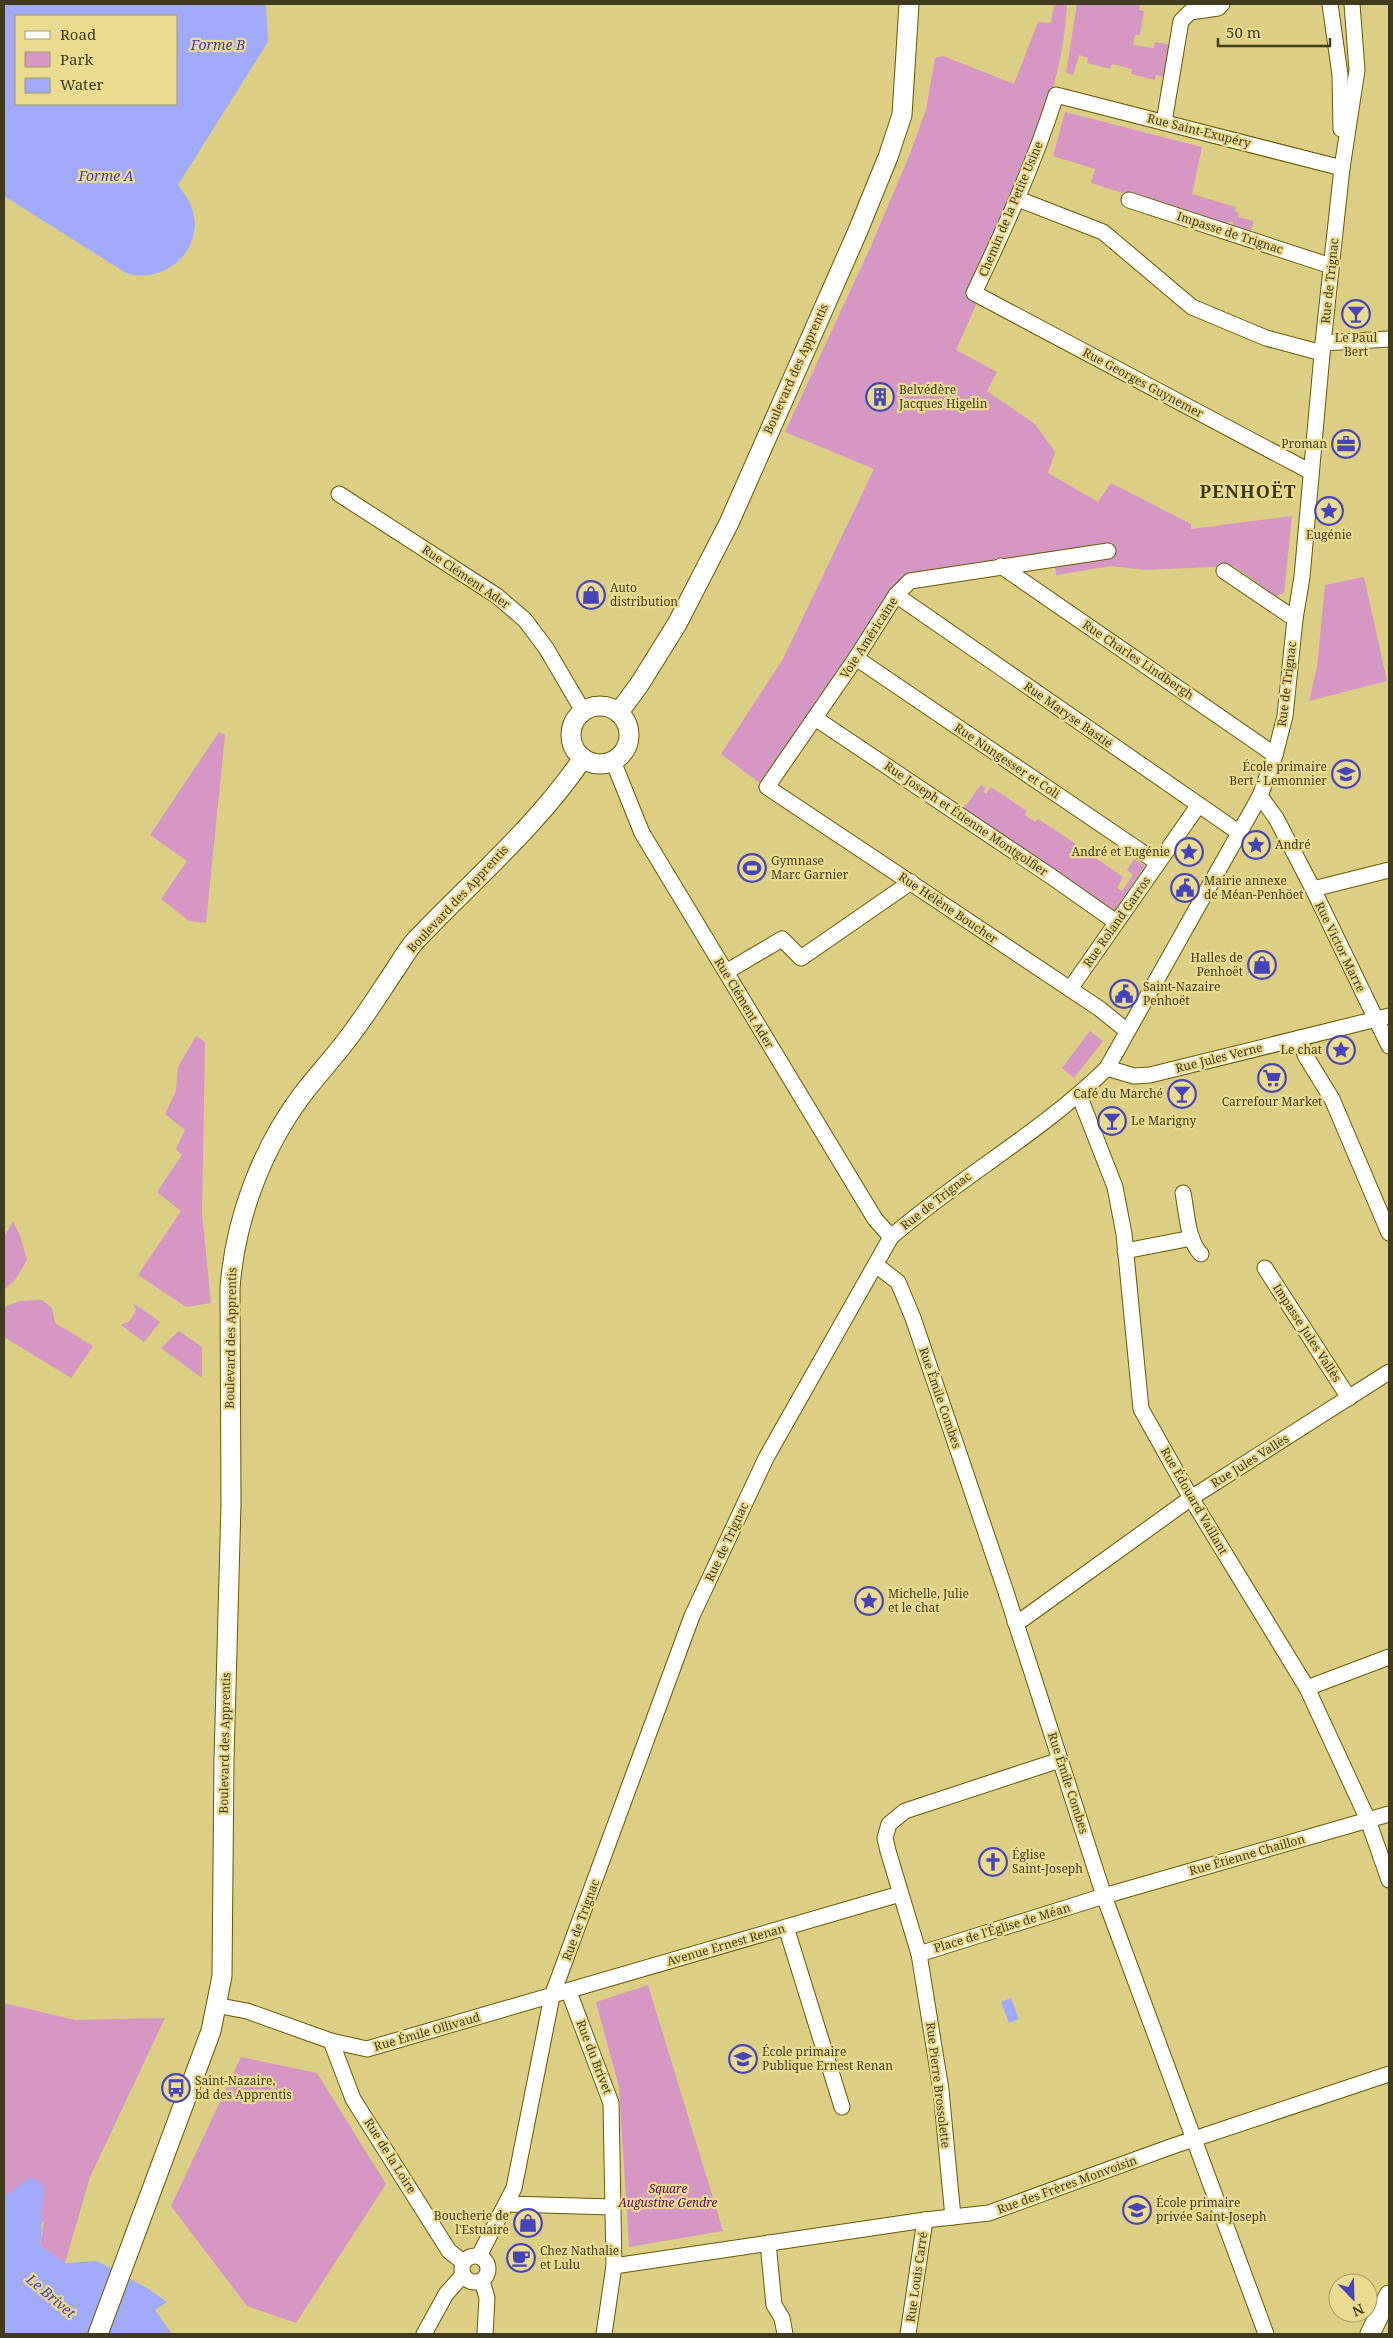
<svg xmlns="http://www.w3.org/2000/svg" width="1393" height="2338" font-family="'Noto Serif',serif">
<rect width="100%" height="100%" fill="#ddce85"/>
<g fill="#d597c3">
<path d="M 1054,4 L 1067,4 C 1063,103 1009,200 969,290 L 976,305 L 956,350 L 997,372 L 987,391 L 1035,424 L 1055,452 L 1048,473 L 1098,502 L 1111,483 L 1191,524 L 1191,529 L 1292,516 L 1284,593 L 1276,596 L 1234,566 L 1145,570 L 1111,566 L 1056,575 L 1055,566 L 1114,555 L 1114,547 L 909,577 L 761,784 L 721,754 L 783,659 L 874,469 L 785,432 L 871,246 L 909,156 L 926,110 L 935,58 L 943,56 L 1014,84 L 1038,22 L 1051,23 Z"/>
<path d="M 1077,4 L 1140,4 L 1139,10 L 1144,11 L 1140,35 L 1135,35 L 1133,45 L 1154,48 L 1155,42 L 1171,45 L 1166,77 L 1156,75 L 1155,80 L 1131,74 L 1132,69 L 1112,64 L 1110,69 L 1087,63 L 1088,58 L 1079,55 L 1073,75 L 1066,73 Z"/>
<path d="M 1065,112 L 1202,147 L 1192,194 L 1236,207 L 1235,211 L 1239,213 L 1238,217 L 1254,221 L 1250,233 L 1232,227 L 1233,222 L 1229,221 L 1227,226 L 1091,183 L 1095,169 L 1053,156 Z"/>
<path d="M 1364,577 L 1387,681 L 1309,701 L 1317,667 L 1325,585 Z"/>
<path d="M 219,732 L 225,735 L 206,923 L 189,921 L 161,899 L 187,861 L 150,835 Z"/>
<path d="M 981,785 L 986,788 L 983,792 L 986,794 L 991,787 L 1027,811 L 1025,815 L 1035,822 L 1038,819 L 1076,844 L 1074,849 L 1084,855 L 1087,852 L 1123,877 L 1117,888 L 1122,891 L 1133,875 L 1127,870 L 1134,859 L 1145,866 L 1114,911 L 964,808 Z"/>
<path d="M 1090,1031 L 1103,1041 L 1074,1078 L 1062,1068 Z"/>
<path d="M 196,1036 L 205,1042 L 202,1213 L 211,1303 L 186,1307 L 138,1275 L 181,1211 L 157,1192 L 182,1155 L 176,1149 L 185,1130 L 165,1114 L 176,1091 L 178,1067 Z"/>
<path d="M 13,1221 L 21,1238 L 27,1260 L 15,1280 L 4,1290 L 4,1237 Z"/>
<path d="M 42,1300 L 52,1308 L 55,1323 L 93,1346 L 71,1378 L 4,1337 L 4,1307 L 20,1301 Z"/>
<path d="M 133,1303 L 160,1322 L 144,1342 L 121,1325 L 130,1321 L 136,1310 Z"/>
<path d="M 179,1331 L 202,1347 L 202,1378 L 161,1348 Z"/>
<path d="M 648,1985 L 723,2231 L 629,2247 L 619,2087 L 596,2002 Z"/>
<path d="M 4,2003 L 75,2020 L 165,2018 L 90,2177 L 65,2263 L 40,2245 L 44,2221 L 4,2237 Z"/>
<path d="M 241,2057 L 317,2073 L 386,2184 L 296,2323 L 247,2306 L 171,2206 Z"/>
</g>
<g fill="#a2abfb" fill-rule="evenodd">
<path d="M 4,4 L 266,4 L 268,42 L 178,185 C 185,195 192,203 194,216 C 201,254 161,285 126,273 L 4,196 ZM 16,16 L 176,16 L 176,104 L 16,104 Z"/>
<path d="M 1011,1998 L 1019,2019 L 1009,2023 L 1001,2002 Z"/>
<path d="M 31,2177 L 44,2186 C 41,2206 43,2225 40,2245 L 65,2263 L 97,2261 L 147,2288 L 167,2302 L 155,2310 L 172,2334 L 4,2334 L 4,2192 L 8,2194 Z"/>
</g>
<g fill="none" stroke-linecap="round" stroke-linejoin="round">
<defs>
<g id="minor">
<path d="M 1330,4 L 1340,75 L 1341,129"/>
<path d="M 1164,122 L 1181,21 L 1190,12 L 1218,8 L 1222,4"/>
<path d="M 1018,199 L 1103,232 L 1192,307 L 1266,338 L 1322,353"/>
<path d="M 1129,200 L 1331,266"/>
<path d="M 1323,343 L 1389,339"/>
<path d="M 1311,472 L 974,293 C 1005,228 1034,164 1056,95 L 1342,168"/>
<path d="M 339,494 L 497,596 L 525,620 L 546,648 L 583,711"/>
<path d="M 1108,551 L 910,581 L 896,595 L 856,658 L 767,787 L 1100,1009 L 1127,1031"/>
<path d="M 1001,566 L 1275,755"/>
<path d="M 1224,571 L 1295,619"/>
<path d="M 896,595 L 1241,834"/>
<path d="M 856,658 L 1158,863"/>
<path d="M 815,718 L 1052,877 L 1116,922"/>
<path d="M 613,761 L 642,833 L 875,1219 L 891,1237"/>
<path d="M 1260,796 L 1276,818 L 1313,889 L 1389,1046"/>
<path d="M 1313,889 L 1389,870"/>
<path d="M 726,972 L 782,939 L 801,958 L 911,882"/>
<path d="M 1070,989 L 1198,806"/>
<path d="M 1300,1038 L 1305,1055 L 1332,1099 L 1389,1233"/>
<path d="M 1107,1068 L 1134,1076 L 1150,1075 L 1389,1016"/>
<path d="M 1079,1095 L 1115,1187 L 1124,1234 L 1141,1409 L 1191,1498 L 1307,1688 L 1368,1820 L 1389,1880"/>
<path d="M 1183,1193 C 1187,1212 1187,1240 1201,1254"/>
<path d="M 1125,1251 L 1192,1238"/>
<path d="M 876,1265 L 898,1282 L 913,1318 L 1005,1589 L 1104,1896 L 1266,2334"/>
<path d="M 1265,1268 L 1349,1398"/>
<path d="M 1015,1622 L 1023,1619 L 1191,1498 L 1389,1372"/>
<path d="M 1307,1688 L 1389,1657"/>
<path d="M 1060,1760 L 905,1811 L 889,1824 L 885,1838 L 888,1851 L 919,1954 L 1104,1896 L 1389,1814"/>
<path d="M 786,1927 L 842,2107"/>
<path d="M 919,1954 L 941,2090 L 953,2217"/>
<path d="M 569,1992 L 611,2103 L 614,2266 L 604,2334"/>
<path d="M 215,2005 L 247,2011 L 331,2041 L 367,2049 L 900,1894"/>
<path d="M 331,2041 L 353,2099 L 449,2251 L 463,2262"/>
<path d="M 508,2204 L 612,2207"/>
<path d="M 768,2243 L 774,2305 L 782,2318 L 785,2334"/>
<circle cx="475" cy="2269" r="13"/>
<path d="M 479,2256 L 514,2188 L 552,1996 L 692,1616 L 766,1458 L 891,1237 C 960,1177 1042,1132 1107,1068 L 1260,796 L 1275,755 L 1285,716 L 1295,619 L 1302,577 L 1323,343 L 1342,168 L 1357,70 L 1352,4"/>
<path d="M 614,2266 L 925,2220 L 989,2213 L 1173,2146 L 1389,2074"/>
<path d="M 482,2281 L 487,2298 L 485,2334"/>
<path d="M 424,2334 L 446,2294 L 463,2275"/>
<path d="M 908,2334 L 925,2220"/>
</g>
<g id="major">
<circle cx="600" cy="735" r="29"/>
<path d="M 619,712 L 639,685 L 677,624 L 729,523 L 857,233 L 888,157 L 902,115 L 909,4"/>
<path d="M 98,2334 L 211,2031 L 222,1976 L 224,1759 L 231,1504 L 230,1288 C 235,1220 261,1150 302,1095 C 318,1074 337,1054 352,1033 C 368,1012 382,989 397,967 C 403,958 409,947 417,939 C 473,880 537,826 583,758"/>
<path d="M 1370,2334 L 1389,2295"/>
</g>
</defs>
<use href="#minor" stroke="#665801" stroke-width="17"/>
<use href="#major" stroke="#665801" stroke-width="21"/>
<use href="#minor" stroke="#fff" stroke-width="15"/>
<use href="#major" stroke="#fff" stroke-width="19"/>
</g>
<defs>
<symbol id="bar-ring" viewBox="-11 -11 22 22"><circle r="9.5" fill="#eadb91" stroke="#4743b9" stroke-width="1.5"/><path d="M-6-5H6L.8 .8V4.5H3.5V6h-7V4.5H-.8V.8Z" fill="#4743b9"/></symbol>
<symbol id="building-ring" viewBox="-11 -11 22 22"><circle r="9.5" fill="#eadb91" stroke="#4743b9" stroke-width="1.5"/><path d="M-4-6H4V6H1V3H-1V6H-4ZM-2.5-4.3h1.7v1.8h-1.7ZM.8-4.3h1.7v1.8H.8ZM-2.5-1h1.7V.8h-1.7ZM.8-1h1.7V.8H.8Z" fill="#4743b9"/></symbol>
<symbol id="office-ring" viewBox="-11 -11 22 22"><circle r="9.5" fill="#eadb91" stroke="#4743b9" stroke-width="1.5"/><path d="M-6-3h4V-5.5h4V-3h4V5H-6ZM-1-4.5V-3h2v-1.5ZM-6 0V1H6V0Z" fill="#4743b9"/></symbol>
<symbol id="sight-ring" viewBox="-11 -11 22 22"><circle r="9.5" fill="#eadb91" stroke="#4743b9" stroke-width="1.5"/><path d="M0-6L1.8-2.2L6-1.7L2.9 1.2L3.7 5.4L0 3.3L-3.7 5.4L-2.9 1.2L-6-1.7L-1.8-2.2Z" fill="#4743b9"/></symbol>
<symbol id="shop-ring" viewBox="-11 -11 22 22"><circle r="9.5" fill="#eadb91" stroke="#4743b9" stroke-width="1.5"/><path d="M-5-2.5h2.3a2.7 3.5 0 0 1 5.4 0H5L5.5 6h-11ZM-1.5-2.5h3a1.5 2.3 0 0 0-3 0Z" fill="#4743b9"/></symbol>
<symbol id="school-ring" viewBox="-11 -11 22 22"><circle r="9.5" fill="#eadb91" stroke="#4743b9" stroke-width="1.5"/><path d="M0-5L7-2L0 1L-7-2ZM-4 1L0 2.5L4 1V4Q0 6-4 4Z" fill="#4743b9"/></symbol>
<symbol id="stadium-ring" viewBox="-11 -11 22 22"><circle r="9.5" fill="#eadb91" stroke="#4743b9" stroke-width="1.5"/><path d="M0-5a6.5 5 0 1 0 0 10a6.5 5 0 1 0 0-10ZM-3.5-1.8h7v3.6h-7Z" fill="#4743b9"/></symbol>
<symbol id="civic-ring" viewBox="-11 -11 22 22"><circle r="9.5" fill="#eadb91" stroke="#4743b9" stroke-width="1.5"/><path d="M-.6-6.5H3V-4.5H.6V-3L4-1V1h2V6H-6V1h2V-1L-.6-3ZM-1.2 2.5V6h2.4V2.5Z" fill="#4743b9"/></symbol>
<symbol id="supermarket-ring" viewBox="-11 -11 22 22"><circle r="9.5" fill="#eadb91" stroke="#4743b9" stroke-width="1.5"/><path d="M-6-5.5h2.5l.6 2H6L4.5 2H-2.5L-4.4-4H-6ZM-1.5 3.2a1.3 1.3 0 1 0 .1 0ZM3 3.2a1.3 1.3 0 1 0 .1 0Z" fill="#4743b9"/></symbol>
<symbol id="church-ring" viewBox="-11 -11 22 22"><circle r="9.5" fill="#eadb91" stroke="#4743b9" stroke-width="1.5"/><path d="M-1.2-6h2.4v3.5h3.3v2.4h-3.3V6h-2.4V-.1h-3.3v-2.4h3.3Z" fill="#4743b9"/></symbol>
<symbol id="bus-ring" viewBox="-11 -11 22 22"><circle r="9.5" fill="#eadb91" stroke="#4743b9" stroke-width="1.5"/><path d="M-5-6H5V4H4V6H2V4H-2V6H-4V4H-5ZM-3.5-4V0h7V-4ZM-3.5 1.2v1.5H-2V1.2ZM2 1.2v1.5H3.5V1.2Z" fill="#4743b9"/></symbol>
<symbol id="cafe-ring" viewBox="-11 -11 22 22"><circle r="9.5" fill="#eadb91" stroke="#4743b9" stroke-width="1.5"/><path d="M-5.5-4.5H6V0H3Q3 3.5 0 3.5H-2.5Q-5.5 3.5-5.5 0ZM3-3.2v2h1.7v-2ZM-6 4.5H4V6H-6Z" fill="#4743b9"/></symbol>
</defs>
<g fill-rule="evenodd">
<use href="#bar-ring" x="1340" y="298" width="32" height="32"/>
<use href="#building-ring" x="864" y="381" width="32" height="32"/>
<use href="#office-ring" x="1330" y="428" width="32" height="32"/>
<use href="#sight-ring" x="1313" y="495" width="32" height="32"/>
<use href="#shop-ring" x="575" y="579" width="32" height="32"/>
<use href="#school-ring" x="1330" y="758" width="32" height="32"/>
<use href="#sight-ring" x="1240" y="829" width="32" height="32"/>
<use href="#sight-ring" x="1173" y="836" width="32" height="32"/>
<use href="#stadium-ring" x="736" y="852" width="32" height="32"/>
<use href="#civic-ring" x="1169" y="872" width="32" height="32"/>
<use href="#shop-ring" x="1246" y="949" width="32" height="32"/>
<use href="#civic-ring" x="1108" y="978" width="32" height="32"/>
<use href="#sight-ring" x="1325" y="1034" width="32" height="32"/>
<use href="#supermarket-ring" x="1256" y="1062" width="32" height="32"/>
<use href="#bar-ring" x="1166" y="1078" width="32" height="32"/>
<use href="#bar-ring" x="1096" y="1105" width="32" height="32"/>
<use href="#sight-ring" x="853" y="1585" width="32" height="32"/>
<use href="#church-ring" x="977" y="1846" width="32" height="32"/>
<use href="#school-ring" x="727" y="2043" width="32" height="32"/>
<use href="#bus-ring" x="160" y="2072" width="32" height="32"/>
<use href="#school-ring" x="1121" y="2194" width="32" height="32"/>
<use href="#shop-ring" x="512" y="2207" width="32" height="32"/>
<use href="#cafe-ring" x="505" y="2242" width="32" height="32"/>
</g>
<g text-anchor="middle" stroke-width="4.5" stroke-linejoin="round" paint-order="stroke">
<g font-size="12" fill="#413b1d" stroke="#eadb91">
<text transform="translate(1199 131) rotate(14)" y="4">Rue Saint-Exupéry</text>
<text transform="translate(1011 209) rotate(-67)" y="4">Chemin de la Petite Usine</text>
<text transform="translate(1230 233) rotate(18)" y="4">Impasse de Trignac</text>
<text transform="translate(1330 281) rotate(-84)" y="4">Rue de Trignac</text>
<text transform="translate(796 369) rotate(-66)" y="4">Boulevard des Apprentis</text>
<text transform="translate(1143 383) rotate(28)" y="4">Rue Georges Guynemer</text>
<text transform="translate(466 577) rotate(34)" y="4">Rue Clément Ader</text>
<text transform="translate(869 638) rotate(-57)" y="4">Voie Américaine</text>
<text transform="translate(1138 660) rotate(34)" y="4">Rue Charles Lindbergh</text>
<text transform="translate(1287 684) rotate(-83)" y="4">Rue de Trignac</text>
<text transform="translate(1068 715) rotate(35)" y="4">Rue Maryse Bastié</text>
<text transform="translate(1007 761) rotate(34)" y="4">Rue Nungesser et Coli</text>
<text transform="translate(966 819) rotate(34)" y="4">Rue Joseph et Étienne Montgolfier</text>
<text transform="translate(458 899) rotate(-47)" y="4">Boulevard des Apprentis</text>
<text transform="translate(948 908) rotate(34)" y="4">Rue Hélène Boucher</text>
<text transform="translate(1117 922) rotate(-55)" y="4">Rue Roland Garros</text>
<text transform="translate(1340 947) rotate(64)" y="4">Rue Victor Marre</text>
<text transform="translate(744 1003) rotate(59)" y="4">Rue Clément Ader</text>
<text transform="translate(1219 1058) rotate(-14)" y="4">Rue Jules Verne</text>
<text transform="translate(936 1201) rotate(-38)" y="4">Rue de Trignac</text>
<text transform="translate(1307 1333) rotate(57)" y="4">Impasse Jules Vallès</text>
<text transform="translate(231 1338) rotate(-89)" y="4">Boulevard des Apprentis</text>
<text transform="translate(940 1398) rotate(71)" y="4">Rue Émile Combes</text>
<text transform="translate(1250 1461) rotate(-32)" y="4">Rue Jules Vallès</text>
<text transform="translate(1194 1501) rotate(60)" y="4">Rue Édouard Vaillant</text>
<text transform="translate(727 1542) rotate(-65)" y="4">Rue de Trignac</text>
<text transform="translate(225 1743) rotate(-89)" y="4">Boulevard des Apprentis</text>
<text transform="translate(1068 1783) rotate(72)" y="4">Rue Émile Combes</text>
<text transform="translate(1247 1855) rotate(-16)" y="4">Rue Étienne Chaillon</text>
<text transform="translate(581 1920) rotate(-70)" y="4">Rue de Trignac</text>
<text transform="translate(1002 1928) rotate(-17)" y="4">Place de l'Église de Méan</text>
<text transform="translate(726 1945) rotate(-16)" y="4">Avenue Ernest Renan</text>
<text transform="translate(427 2032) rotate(-16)" y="4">Rue Émile Ollivaud</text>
<text transform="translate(594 2057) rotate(69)" y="4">Rue du Brivet</text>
<text transform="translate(938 2085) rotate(83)" y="4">Rue Pierre Brossolette</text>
<text transform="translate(390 2156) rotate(58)" y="4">Rue de la Loire</text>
<text transform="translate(1067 2185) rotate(-20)" y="4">Rue des Frères Monvoisin</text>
<text transform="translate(917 2277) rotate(-82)" y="4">Rue Louis Carré</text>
</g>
<g font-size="12" fill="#413b1d" stroke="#eadb91" text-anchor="start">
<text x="1356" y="342" text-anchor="middle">Le Paul<tspan x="1356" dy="14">Bert</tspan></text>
<text x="899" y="394">Belvédère<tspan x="899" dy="14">Jacques Higelin</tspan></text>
<text x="1327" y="448" text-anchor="end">Proman</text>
<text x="1329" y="539" text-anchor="middle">Eugénie</text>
<text x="610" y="592">Auto<tspan x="610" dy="14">distribution</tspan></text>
<text x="1327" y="771" text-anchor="end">École primaire<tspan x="1327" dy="14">Bert - Lemonnier</tspan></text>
<text x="1275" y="849">André</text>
<text x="1170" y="856" text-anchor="end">André et Eugénie</text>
<text x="771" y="865">Gymnase<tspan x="771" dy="14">Marc Garnier</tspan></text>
<text x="1204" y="885">Mairie annexe<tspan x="1204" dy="14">de Méan-Penhöet</tspan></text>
<text x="1243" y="962" text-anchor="end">Halles de<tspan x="1243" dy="14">Penhoët</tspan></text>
<text x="1143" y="991">Saint-Nazaire<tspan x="1143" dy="14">Penhoët</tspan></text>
<text x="1322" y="1054" text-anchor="end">Le chat</text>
<text x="1163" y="1098" text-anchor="end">Café du Marché</text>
<text x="1272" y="1106" text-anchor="middle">Carrefour Market</text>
<text x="1131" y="1125">Le Marigny</text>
<text x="888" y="1598">Michelle, Julie<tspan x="888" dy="14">et le chat</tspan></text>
<text x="1012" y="1859">Église<tspan x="1012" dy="14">Saint-Joseph</tspan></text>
<text x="762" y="2056">École primaire<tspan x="762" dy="14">Publique Ernest Renan</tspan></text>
<text x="195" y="2085">Saint-Nazaire,<tspan x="195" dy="14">bd des Apprentis</tspan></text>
<text x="1156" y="2207">École primaire<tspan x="1156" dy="14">privée Saint-Joseph</tspan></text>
<text x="509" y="2220" text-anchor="end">Boucherie de<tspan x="509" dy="14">l'Estuaire</tspan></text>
<text x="540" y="2255">Chez Nathalie<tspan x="540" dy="14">et Lulu</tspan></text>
</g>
<g font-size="12" font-style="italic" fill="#5e064e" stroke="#eadb91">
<text x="668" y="2193">Square<tspan x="668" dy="14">Augustine Gendre</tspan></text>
</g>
<g font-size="14" font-style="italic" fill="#403cac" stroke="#eadb91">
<text x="218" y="50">Forme B</text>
<text x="106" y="181">Forme A</text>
<text transform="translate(51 2296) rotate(40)" y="5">Le Brivet</text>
</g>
<g font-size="18" font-weight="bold" letter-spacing="1" fill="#3f3711" stroke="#eadb91">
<text x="1248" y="498">PENHOËT</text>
</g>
</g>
<rect width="1393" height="2338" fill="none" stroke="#413b1d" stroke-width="10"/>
<rect x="15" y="15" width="162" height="90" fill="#eadb91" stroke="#a69b63"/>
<rect x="25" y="31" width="25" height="8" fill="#ffffff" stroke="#a69b63"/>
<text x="60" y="40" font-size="15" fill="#413b1d">Road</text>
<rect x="25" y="52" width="25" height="15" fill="#d597c3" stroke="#a69b63"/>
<text x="60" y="65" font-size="15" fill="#413b1d">Park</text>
<rect x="25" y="78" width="25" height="15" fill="#a2abfb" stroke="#a69b63"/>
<text x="60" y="90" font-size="15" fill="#413b1d">Water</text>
<g transform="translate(1353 2298) rotate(157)"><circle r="24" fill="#eadb91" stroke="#a69b63"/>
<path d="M0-4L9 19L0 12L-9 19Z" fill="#4743b9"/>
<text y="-8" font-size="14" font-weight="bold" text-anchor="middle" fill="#413b1d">N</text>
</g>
<path d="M1218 38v8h112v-8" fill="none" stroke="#413b1d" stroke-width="2.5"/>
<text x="1226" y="38" font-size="15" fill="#413b1d" stroke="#eadb91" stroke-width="4" paint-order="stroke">50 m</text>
</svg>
